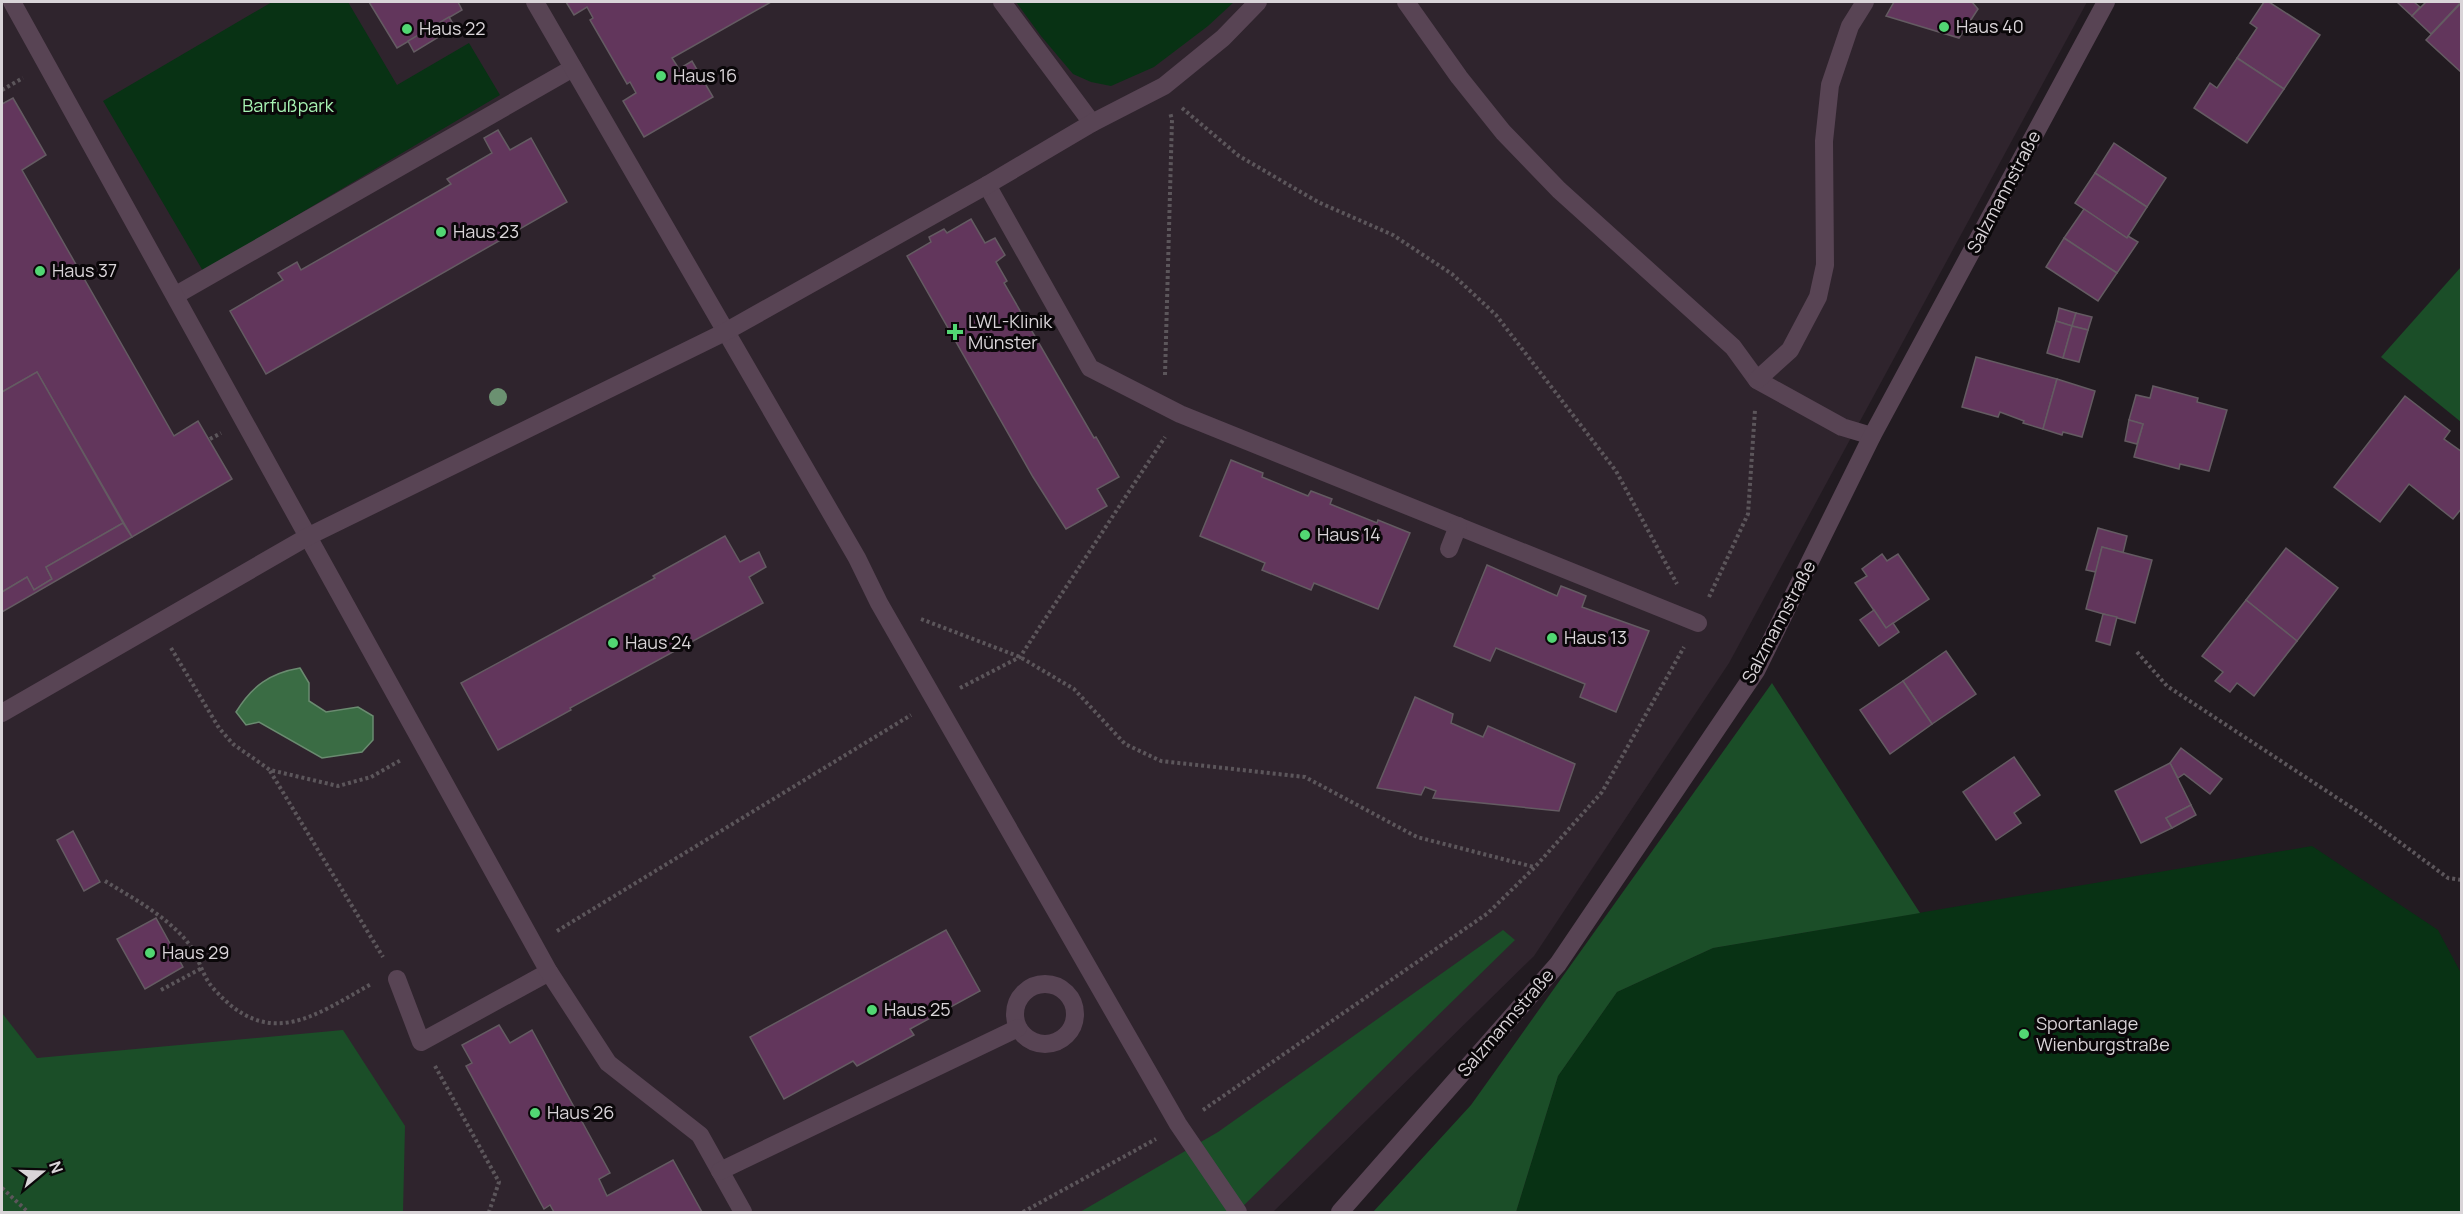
<svg xmlns="http://www.w3.org/2000/svg" width="2463" height="1214" font-family="Manrope,sans-serif">
<rect width="100%" height="100%" fill="#221b21"/>
<path fill="#2f242d" d="M 2,2 L 2087,2 L 1729,663 L 1534,956 L 1273,1212 L 2,1212 Z"/>
<g fill="#083214">
<path d="M 272,2 L 348,2 L 397,85 L 469,43 L 500,95 L 203,271 L 103,101 Z"/>
<path d="M 1016,2 L 1234,2 L 1208,26 L 1154,67 L 1111,86 L 1091,82 L 1073,74 L 1041,36 Z"/>
<path d="M 2312,846 L 2438,930 L 2461,973 L 2461,1212 L 1516,1212 L 1558,1076 L 1617,992 L 1713,948 Z"/>
</g>
<g fill="#1b4e28">
<path d="M 2461,267 L 2461,422 L 2381,357 Z"/>
<path d="M 1772,683 L 1920,913 L 1713,948 L 1617,992 L 1558,1076 L 1516,1212 L 1373,1212 L 1471,1105 Z"/>
<path d="M 1503,930 L 1515,940 L 1237,1212 L 1080,1212 L 1218,1132 Z"/>
<path d="M 2,1013 L 37,1058 L 343,1030 L 405,1126 L 403,1212 L 2,1212 Z"/>
</g>
<path fill="#3a6c44" stroke="#6a8b70" stroke-width="1.5" d="M 300,668 L 309,683 L 309,701 L 326,712 L 358,707 L 373,716 L 373,740 L 362,752 L 322,758 L 259,722 L 246,725 L 236,712 C 252,686 270,673 300,668 Z"/>
<g fill="#62365c" stroke="#645b62" stroke-width="1.5">
<path d="M 369,2 L 458,2 L 462,10 L 397,48 Z"/>
<path d="M 566,2 L 771,2 L 672,58 L 679,69 L 692,61 L 713,97 L 644,137 L 623,101 L 636,93 L 630,82 L 627,84 L 590,20 L 593,18 L 587,7 L 574,15 Z"/>
<path d="M 1894,2 L 1972,2 L 1978,9 L 1959,38 L 1886,16 Z"/>
<path d="M 2264,2 L 2269,2 L 2320,35 L 2284,89 L 2237,58 L 2257,28 L 2250,23 Z"/>
<path d="M 2400,2 L 2414,2 L 2420,7 L 2412,16 L 2398,3 Z"/>
<path d="M 2426,2 L 2461,2 L 2431,34 L 2412,16 Z"/>
<path d="M 2462,2 L 2462,73 L 2426,40 Z"/>
<path d="M 449,17 L 455,27 L 414,52 L 408,41 Z"/>
<path d="M 2237,58 L 2284,89 L 2247,143 L 2194,108 L 2210,83 L 2217,88 Z"/>
<path d="M 13,98 L 46,155 L 22,170 L 174,436 L 198,421 L 232,479 L 132,537 L 37,372 L 2,392 L 2,104 Z"/>
<path d="M 498,130 L 510,150 L 531,138 L 567,202 L 266,374 L 230,311 L 283,280 L 278,273 L 297,262 L 301,270 L 451,184 L 447,179 L 492,153 L 484,138 Z"/>
<path d="M 2114,143 L 2166,178 L 2147,207 L 2095,173 Z"/>
<path d="M 2095,173 L 2147,207 L 2127,238 L 2075,203 Z"/>
<path d="M 2084,209 L 2127,238 L 2128,236 L 2138,242 L 2117,273 L 2064,238 Z"/>
<path d="M 971,219 L 985,243 L 995,238 L 1005,255 L 996,262 L 1007,281 L 1004,283 L 1094,438 L 1096,437 L 1119,477 L 1097,489 L 1107,506 L 1066,529 L 1033,477 L 907,256 L 931,242 L 929,237 L 944,229 L 947,233 Z"/>
<path d="M 2064,238 L 2117,273 L 2098,301 L 2046,267 Z"/>
<path d="M 2059,308 L 2076,313 L 2072,326 L 2056,321 Z"/>
<path d="M 2076,313 L 2092,317 L 2088,330 L 2072,326 Z"/>
<path d="M 2056,321 L 2072,326 L 2063,358 L 2047,353 Z"/>
<path d="M 2072,326 L 2088,330 L 2079,362 L 2063,358 Z"/>
<path d="M 1976,357 L 2057,379 L 2043,429 L 2023,423 L 2024,421 L 2000,412 L 1998,417 L 1962,407 Z"/>
<path d="M 37,372 L 123,523 L 46,567 L 52,579 L 34,590 L 27,577 L 2,592 L 2,392 Z"/>
<path d="M 2057,379 L 2095,391 L 2082,437 L 2063,432 L 2062,435 L 2043,429 Z"/>
<path d="M 2153,386 L 2198,398 L 2197,402 L 2227,410 L 2209,471 L 2180,464 L 2179,469 L 2134,457 L 2143,424 L 2129,420 L 2136,395 L 2150,398 Z"/>
<path d="M 2405,396 L 2450,431 L 2444,439 L 2462,452 L 2462,508 L 2453,519 L 2409,484 L 2380,522 L 2334,487 Z"/>
<path d="M 2129,420 L 2143,424 L 2137,444 L 2125,441 Z"/>
<path d="M 1231,460 L 1263,473 L 1262,477 L 1308,496 L 1311,491 L 1332,499 L 1330,504 L 1377,523 L 1378,520 L 1410,533 L 1378,609 L 1314,583 L 1311,590 L 1262,570 L 1265,563 L 1200,536 Z"/>
<path d="M 123,523 L 132,537 L 2,612 L 2,592 L 27,577 L 34,590 L 52,579 L 46,567 Z"/>
<path d="M 2098,528 L 2127,536 L 2123,553 L 2102,547 L 2096,572 L 2086,570 Z"/>
<path d="M 725,536 L 740,562 L 759,552 L 766,567 L 749,577 L 763,603 L 570,708 L 571,710 L 498,750 L 461,683 L 655,578 L 653,576 Z"/>
<path d="M 2102,547 L 2152,560 L 2135,623 L 2086,609 Z"/>
<path d="M 2286,548 L 2338,588 L 2297,641 L 2246,600 Z"/>
<path d="M 1882,554 L 1887,561 L 1898,554 L 1929,599 L 1886,628 L 1855,583 L 1867,576 L 1862,569 Z"/>
<path d="M 1487,565 L 1557,596 L 1561,586 L 1579,593 L 1586,596 L 1582,607 L 1649,631 L 1616,712 L 1580,697 L 1585,684 L 1496,648 L 1490,661 L 1454,646 Z"/>
<path d="M 2246,600 L 2297,641 L 2254,696 L 2237,683 L 2230,692 L 2215,681 L 2223,672 L 2202,656 Z"/>
<path d="M 1874,610 L 1886,628 L 1893,623 L 1899,632 L 1879,646 L 1860,620 Z"/>
<path d="M 2103,614 L 2117,617 L 2110,645 L 2096,641 Z"/>
<path d="M 1946,651 L 1976,694 L 1932,724 L 1903,681 Z"/>
<path d="M 1903,681 L 1932,724 L 1890,754 L 1860,710 Z"/>
<path d="M 1415,697 L 1453,714 L 1451,723 L 1483,737 L 1488,726 L 1575,764 L 1559,811 L 1433,798 L 1436,791 L 1425,787 L 1421,795 L 1377,788 Z"/>
<path d="M 2181,748 L 2222,779 L 2210,794 L 2184,774 L 2178,778 L 2170,763 Z"/>
<path d="M 2014,757 L 2040,795 L 2014,813 L 2021,823 L 1996,840 L 1963,792 Z"/>
<path d="M 2170,763 L 2191,805 L 2166,818 L 2172,828 L 2141,843 L 2115,791 Z"/>
<path d="M 2191,805 L 2196,815 L 2172,828 L 2166,818 Z"/>
<path d="M 73,831 L 100,882 L 84,891 L 57,840 Z"/>
<path d="M 156,918 L 183,967 L 145,989 L 117,939 Z"/>
<path d="M 946,930 L 980,991 L 910,1029 L 914,1035 L 857,1066 L 853,1061 L 784,1099 L 750,1037 Z"/>
<path d="M 499,1025 L 510,1043 L 532,1030 L 610,1173 L 599,1179 L 607,1196 L 673,1160 L 702,1212 L 554,1212 L 550,1205 L 544,1209 L 466,1066 L 472,1063 L 462,1045 Z"/>
</g>
<g fill="none" stroke-linecap="round" stroke-linejoin="round">
<g stroke="#5c565b" stroke-width="4" stroke-dasharray="3 3" stroke-linecap="butt">
<path d="M 2,90 L 23,78"/>
<path d="M 1182,108 L 1239,156 L 1318,202 L 1393,235 L 1452,274 L 1496,315 L 1616,471 L 1677,584"/>
<path d="M 1165,375 L 1172,120 L 1170,112"/>
<path d="M 210,439 L 221,433"/>
<path d="M 1709,597 L 1748,514 L 1755,410"/>
<path d="M 921,619 L 1020,657 L 1074,689 L 1125,744 L 1161,761 L 1305,777 L 1417,837 L 1534,867"/>
<path d="M 171,648 L 219,728 L 233,744 L 270,770 L 338,786 L 371,777 L 401,760"/>
<path d="M 2137,652 L 2167,686 L 2363,815 L 2448,878 L 2462,880"/>
<path d="M 960,688 L 1020,657 L 1165,437"/>
<path d="M 270,771 L 383,957"/>
<path d="M 105,881 C 134,899 167,916 189,944 C 199,957 202,976 213,988 C 268,1051 313,1017 371,984"/>
<path d="M 557,931 L 911,715"/>
<path d="M 161,990 L 202,968"/>
<path d="M 435,1066 L 499,1182 L 489,1212"/>
<path d="M 1203,1110 L 1488,913 L 1535,867 L 1602,792 L 1684,647"/>
<path d="M 2,1188 L 28,1212"/>
<path d="M 1023,1212 L 1156,1139"/>
</g>
<g stroke="#584454" stroke-width="18">
<path d="M 1002,2 L 1092,123"/>
<path d="M 1406,2 L 1459,77 L 1503,132 L 1559,190 L 1733,347 L 1757,380 L 1842,427 L 1872,436"/>
<path d="M 987,185 L 1090,368 L 1180,414 L 1698,623"/>
<path d="M 176,295 L 573,68"/>
<path d="M 1757,380 L 1790,350 L 1818,297 L 1825,265 L 1824,141 L 1830,85 L 1850,26 L 1865,2"/>
<path d="M 1449,549 L 1458,526"/>
<path d="M 397,979 L 421,1042 L 549,972"/>
</g>
<g stroke="#584454" stroke-width="18">
<path d="M 12,2 L 549,972 L 608,1063 L 700,1135 L 743,1212"/>
<path d="M 535,2 L 857,558 L 879,603 L 1178,1124 L 1238,1212"/>
<path d="M 2,713 L 309,536 L 725,332 L 987,185 L 1092,123 L 1164,86 L 1223,38 L 1258,2"/>
<circle cx="1045" cy="1014" r="30"/>
<path d="M 720,1171 L 1018,1028"/>
<path d="M 1340,1212 L 1558,964 L 1756,671 L 1872,436 L 2106,2"/>
</g>
</g>
<circle fill="#6b9171" cx="498" cy="397" r="9"/>
<g fill="#52d673" stroke="#0a0709" stroke-width="2">
<circle cx="1944" cy="27" r="6"/>
<circle cx="407" cy="29" r="6"/>
<circle cx="661" cy="76" r="6"/>
<circle cx="441" cy="232" r="6"/>
<circle cx="40" cy="271" r="6"/>
<path d="M952 323h6v6h6v6h-6v6h-6v-6h-6v-6h6z"/>
<circle cx="1305" cy="535" r="6"/>
<circle cx="1552" cy="638" r="6"/>
<circle cx="613" cy="643" r="6"/>
<circle cx="150" cy="953" r="6"/>
<circle cx="872" cy="1010" r="6"/>
<circle cx="2024" cy="1034" r="6"/>
<circle cx="535" cy="1113" r="6"/>
</g>
<g text-anchor="middle" stroke-width="6" stroke-linejoin="round" paint-order="stroke">
<g font-size="18" fill="#d9d4d8" stroke="#0a0709" text-anchor="start">
<text x="1956" y="33">Haus 40</text>
<text x="419" y="35">Haus 22</text>
<text x="673" y="82">Haus 16</text>
<text x="453" y="238">Haus 23</text>
<text x="52" y="277">Haus 37</text>
<text x="968" y="328">LWL-Klinik<tspan x="968" dy="21">Münster</tspan></text>
<text x="1317" y="541">Haus 14</text>
<text x="1564" y="644">Haus 13</text>
<text x="625" y="649">Haus 24</text>
<text x="162" y="959">Haus 29</text>
<text x="884" y="1016">Haus 25</text>
<text x="2036" y="1030">Sportanlage<tspan x="2036" dy="21">Wienburgstraße</tspan></text>
<text x="547" y="1119">Haus 26</text>
</g>
<g font-size="18" fill="#a7f2b3" stroke="#0a0709">
<text x="288" y="112">Barfußpark</text>
</g>
<g font-size="18" fill="#d9d4d8" stroke="#0a0709">
<text transform="translate(2004 192) rotate(-62)" y="6">Salzmannstraße</text>
<text transform="translate(1779 622) rotate(-62)" y="6">Salzmannstraße</text>
<text transform="translate(1506 1023) rotate(-49)" y="6">Salzmannstraße</text>
</g>
</g>
<rect width="2463" height="1214" fill="none" stroke="#d9d4d8" stroke-width="6"/>
<g transform="translate(42 1172) rotate(71)" stroke="#0a0709" stroke-width="4.5" paint-order="stroke">
<path d="M0-4.5L10 22L0 15L-10 22Z" fill="#d9d4d8"/>
<text y="-9" font-size="16" font-weight="bold" text-anchor="middle" fill="#d9d4d8">N</text>
</g>
</svg>
